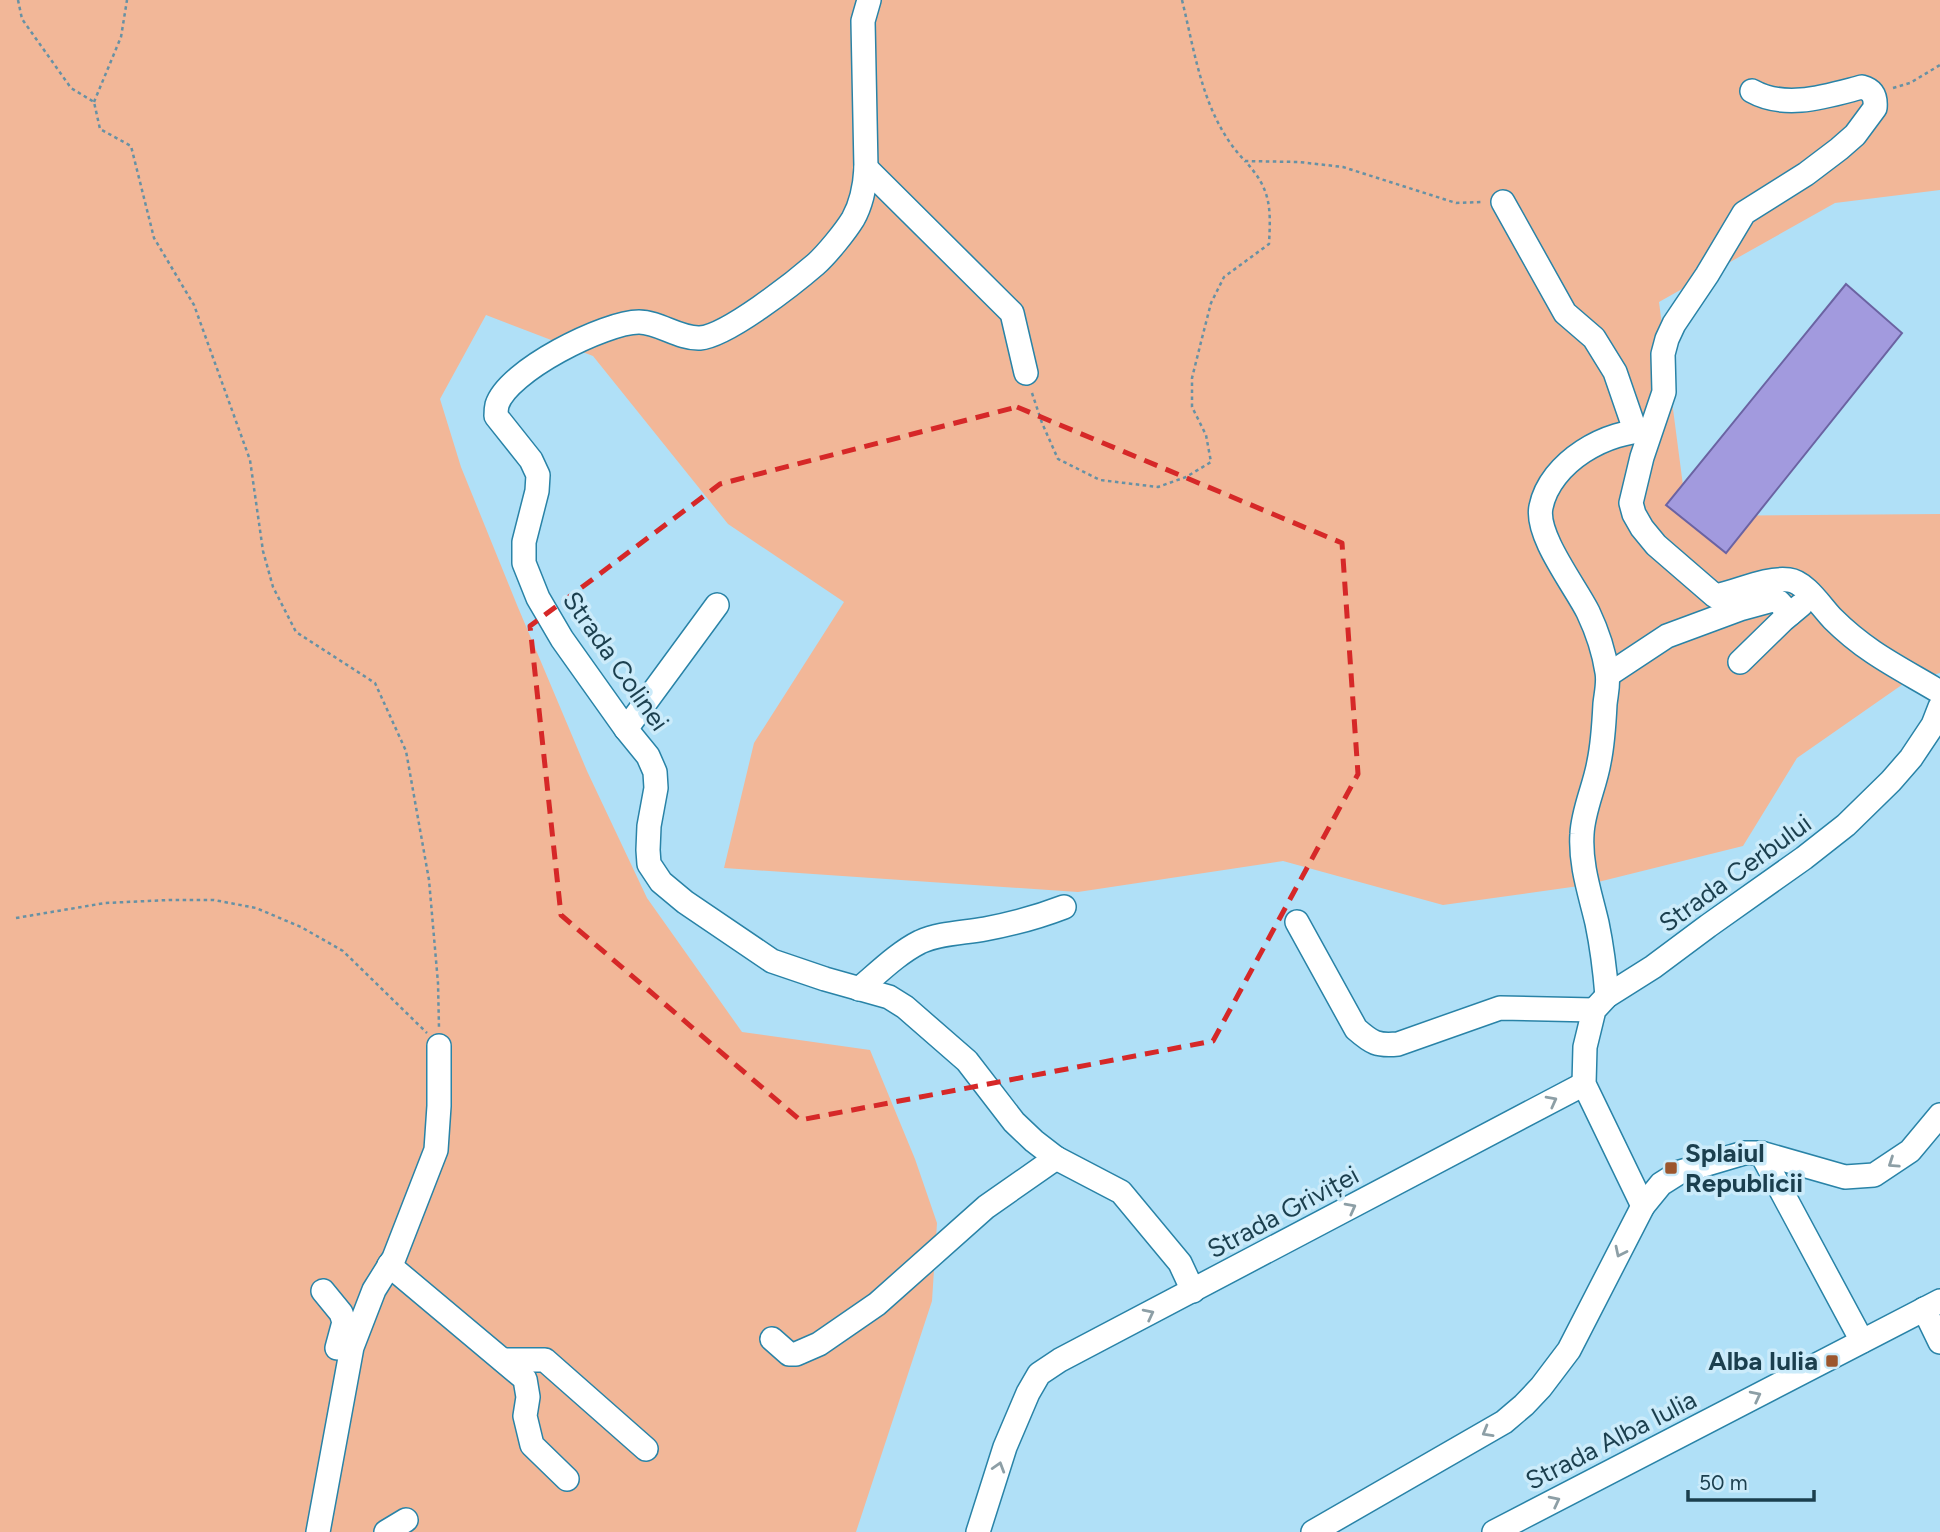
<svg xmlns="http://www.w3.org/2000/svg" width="1940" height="1532" font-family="Figtree,sans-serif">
<rect width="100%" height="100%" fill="#b0e0f7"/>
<path fill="#f2b798" d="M 0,0 L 1940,0 L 1940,190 L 1835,203 L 1659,302 L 1687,516 L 1940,514 L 1940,673 L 1906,682 L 1797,758 L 1743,846 L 1586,885 L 1443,905 L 1283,861 L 1078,892 L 724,868 L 754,743 L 844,602 L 728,524 L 593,356 L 486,315 L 440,399 L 461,467 L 517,605 L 587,771 L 647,898 L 742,1032 L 870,1050 L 915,1159 L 937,1223 L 932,1301 L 856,1532 L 0,1532 Z"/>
<path fill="#a29ade" stroke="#6b63a2" stroke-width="2" d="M 1846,284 L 1902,333 L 1726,553 L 1666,505 Z"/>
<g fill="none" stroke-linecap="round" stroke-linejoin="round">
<defs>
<g id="minor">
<path d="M 869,0 L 863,21 L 866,168 C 865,186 862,203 853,219 C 845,232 827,254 816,264 C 794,283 727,336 700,338 C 679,339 659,322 639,322 C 605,322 507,371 497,405 C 496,409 496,412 496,416 L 531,460 L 538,475 L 537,491 L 524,542 L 524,563 L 538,598 L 562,639 L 626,729 L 648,756 L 655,772 L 656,788 L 649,826 L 648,850 L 649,864 L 661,882 L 685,902 L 772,961 L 825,979 L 889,997 L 905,1007 L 967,1061 L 1014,1122 L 1034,1141 L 1056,1158 L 1121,1192 L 1180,1263 L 1193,1291"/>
<path d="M 1752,91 C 1786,110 1827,96 1862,87 C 1873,90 1876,97 1875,108 L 1855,135 L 1839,149 L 1806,174 L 1744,213 L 1707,275 L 1674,324 L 1667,339 L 1663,354 L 1664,392 L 1642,457 L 1631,503 L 1634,514 L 1642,528 L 1656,545 L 1715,596 C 1738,592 1765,577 1789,580 C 1806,582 1822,608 1833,619 C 1867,653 1900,668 1940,692"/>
<path d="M 866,168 L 1012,313 L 1026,373"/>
<path d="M 1503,202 L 1565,313 L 1594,338 L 1615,372 L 1635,430"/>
<path d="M 1740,662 L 1783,620 L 1801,605"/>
<path d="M 1608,675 L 1667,636 L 1740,609 L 1773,600 L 1779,602 L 1790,614"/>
<path d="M 626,729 L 717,605"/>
<path d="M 1297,922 L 1356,1029 C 1372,1043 1377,1046 1398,1044 L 1500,1008 L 1594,1010"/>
<path d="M 859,989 C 878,973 898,953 920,942 C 940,933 963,933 985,929 C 1012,924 1038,917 1064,907"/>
<path d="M 1607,996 C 1605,971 1602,947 1597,923 C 1590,893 1580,865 1582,834 C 1583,810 1595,786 1599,762 C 1603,743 1604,724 1605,704 C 1606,694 1609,683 1607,672 C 1604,652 1597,631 1588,612 C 1575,586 1535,535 1541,507 C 1550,462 1608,429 1650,431"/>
<path d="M 1761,1153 L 1862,1341"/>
<path d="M 1643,1206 L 1584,1084 L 1585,1047 L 1594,1010 L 1607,996 L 1653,967 L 1708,926 L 1804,858 L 1846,825 L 1891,781 L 1911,758 L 1933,725 L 1940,707"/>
<path d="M 389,1265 L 525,1379 L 528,1397 L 525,1416 L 532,1445 L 567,1479"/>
<path d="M 323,1291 L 341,1313 L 344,1322 L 337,1348"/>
<path d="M 1924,1309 L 1940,1342"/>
<path d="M 772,1339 L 789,1354 L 796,1354 L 819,1344 L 877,1304 L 986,1207 L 1056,1158"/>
<path d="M 503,1360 L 545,1360 L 646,1449"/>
<path d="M 318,1532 L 352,1347 L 374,1290 L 394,1258 L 436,1150 L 439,1106 L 439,1046"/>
<path d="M 386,1532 L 406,1520"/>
<path d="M 978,1532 L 1005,1447 L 1028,1393 L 1039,1374 L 1060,1360 L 1584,1084"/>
<path d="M 1313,1532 L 1504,1422 L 1524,1405 L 1541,1387 L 1569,1350 L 1643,1206 L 1661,1184 L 1680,1172 L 1744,1153 L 1761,1153 L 1845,1177 L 1874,1175 L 1910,1151 L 1940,1115"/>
<path d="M 1494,1532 L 1940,1301"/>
</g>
</defs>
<use href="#minor" stroke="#2983a7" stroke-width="26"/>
<g stroke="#6791a4" stroke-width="2.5" stroke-dasharray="3.5 3.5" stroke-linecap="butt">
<path d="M 18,0 L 22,19 L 71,88 L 94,102 L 100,129 L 131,146 L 154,238 L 194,305 L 250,460 L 263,551 L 273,587 L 296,632 L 375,683 L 406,751 L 429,880 L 438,983 L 439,1028"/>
<path d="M 1182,0 C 1196,57 1203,117 1245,161 L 1299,162 L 1343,167 L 1456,203 L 1483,202"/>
<path d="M 1893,88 L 1910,83 L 1940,65"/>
<path d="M 94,102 L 121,37 L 127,0"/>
<path d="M 1032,393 L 1042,423 L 1058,459 L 1100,480 L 1158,487 L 1186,477 L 1211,462 L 1206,435 L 1192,407 L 1192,378 L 1201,342 L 1211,303 L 1224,277 L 1269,244 C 1271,207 1271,189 1245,161"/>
<path d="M 16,918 L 105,903 L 169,900 L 214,900 L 256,908 L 301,927 L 343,951 L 427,1033"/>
</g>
<use href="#minor" stroke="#fff" stroke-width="23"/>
</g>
<defs><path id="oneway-chevron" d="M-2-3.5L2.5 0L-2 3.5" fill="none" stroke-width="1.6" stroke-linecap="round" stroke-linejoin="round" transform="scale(1.75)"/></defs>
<g stroke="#8d9fa6">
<use href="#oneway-chevron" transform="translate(1552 1101) rotate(-28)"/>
<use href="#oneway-chevron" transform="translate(1893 1163) rotate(146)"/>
<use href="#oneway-chevron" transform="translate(1351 1208) rotate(-28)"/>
<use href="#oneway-chevron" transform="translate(1620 1252) rotate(116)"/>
<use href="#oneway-chevron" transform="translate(1149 1314) rotate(-27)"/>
<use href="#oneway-chevron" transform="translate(1756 1396) rotate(-27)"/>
<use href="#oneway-chevron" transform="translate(1487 1432) rotate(150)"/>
<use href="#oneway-chevron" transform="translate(999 1467) rotate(-73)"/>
<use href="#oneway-chevron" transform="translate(1555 1501) rotate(-27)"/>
</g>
<path fill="none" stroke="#d62828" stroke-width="5" stroke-dasharray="14 9" stroke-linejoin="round" d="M 1017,407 L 1342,543 L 1358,774 L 1213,1041 L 800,1120 L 561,915 L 530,626 L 720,484 Z"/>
<g fill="#9c562d" stroke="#cbebfa" stroke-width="2.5">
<rect x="1664" y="1161" width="14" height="14" rx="3.5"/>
<rect x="1825" y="1354" width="14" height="14" rx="3.5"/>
</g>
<g text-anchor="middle" stroke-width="7" stroke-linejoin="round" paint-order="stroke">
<g font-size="26" fill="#1b3f4e" stroke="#cbebfa">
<text transform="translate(616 661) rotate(55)" y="9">Strada Colinei</text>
<text transform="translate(1735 873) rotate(-36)" y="9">Strada Cerbului</text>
<text transform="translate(1283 1212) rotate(-28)" y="9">Strada Griviței</text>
<text transform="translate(1611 1440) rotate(-27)" y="9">Strada Alba Iulia</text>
</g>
<g font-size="26" font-weight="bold" fill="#1b3f4e" stroke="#cbebfa" text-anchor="start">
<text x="1685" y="1162">Splaiul<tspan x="1685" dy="30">Republicii</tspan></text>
<text x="1818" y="1370" text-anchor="end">Alba Iulia</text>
</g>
</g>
<path d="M1688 1490v10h126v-10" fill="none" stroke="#1b3f4e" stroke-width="3.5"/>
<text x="1699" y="1490" font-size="21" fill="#1b3f4e" stroke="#cbebfa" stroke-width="5" paint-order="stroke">50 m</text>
</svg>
